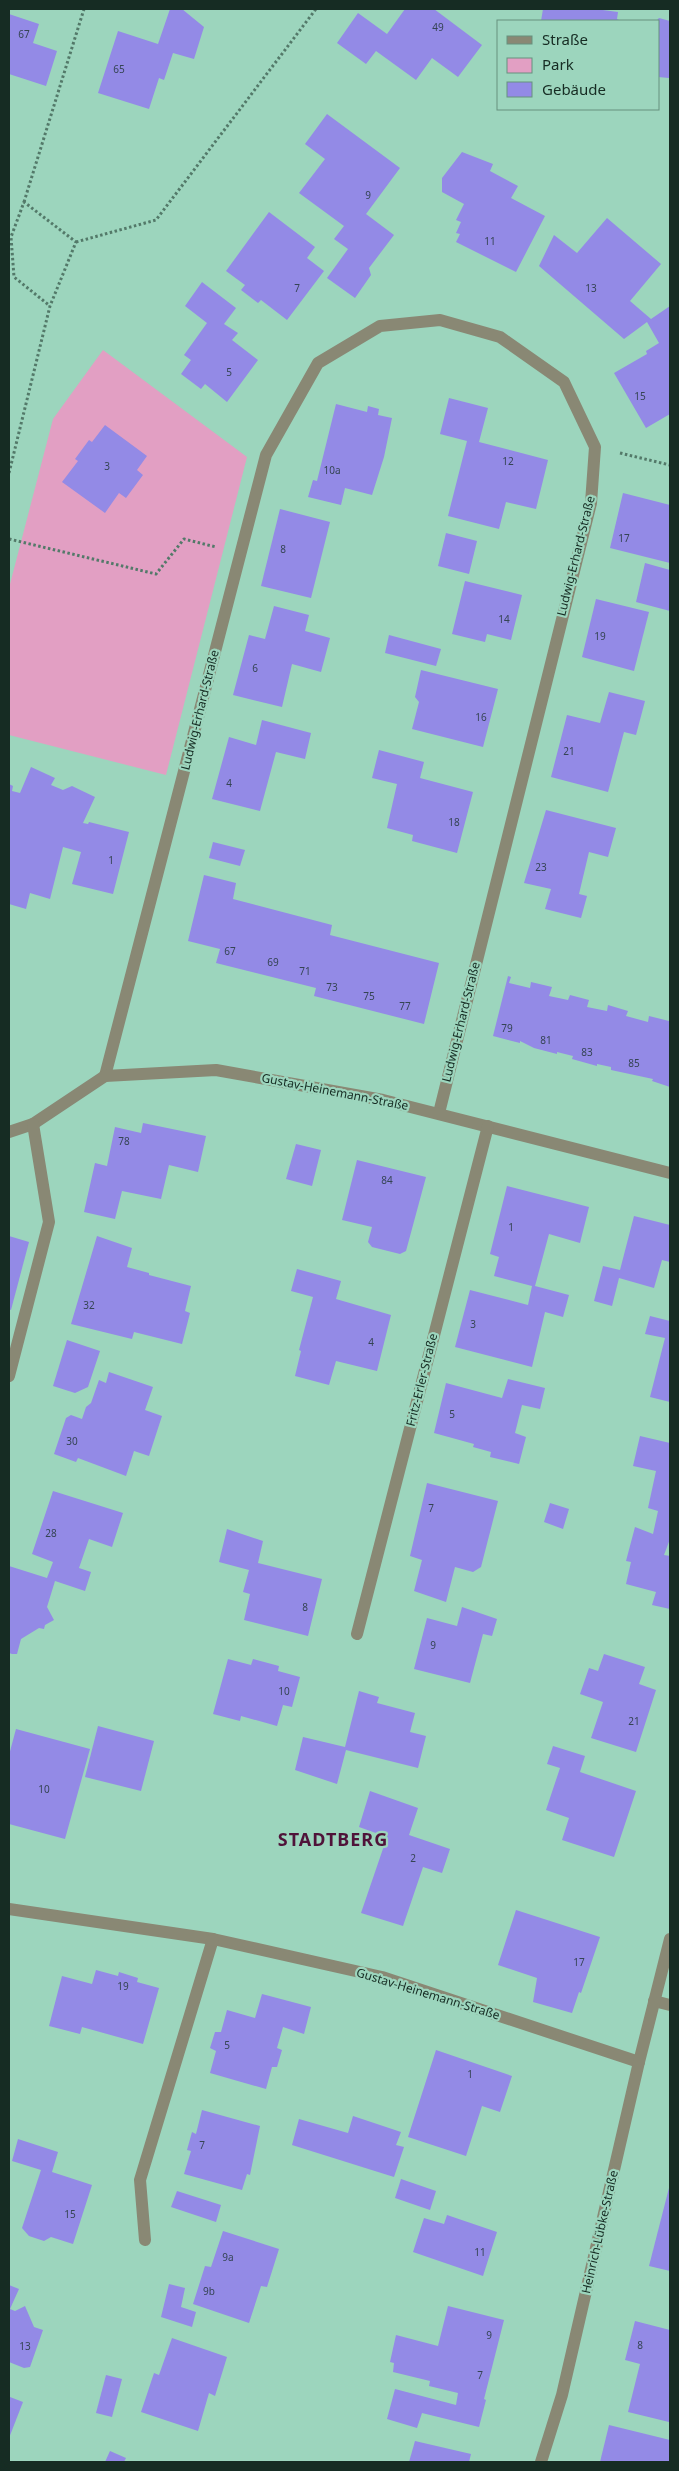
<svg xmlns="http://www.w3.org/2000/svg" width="679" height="2471" font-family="'Noto Sans',sans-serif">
<rect width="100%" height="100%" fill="#9cd5bd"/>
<path fill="#e29fc3" d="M 103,350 L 247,457 L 166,775 L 9,735 L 9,588 L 53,419 Z"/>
<g fill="#938ae6">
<path d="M 170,9 L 182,9 L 204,27 L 194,59 L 173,53 L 164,80 L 159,78 L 149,109 L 98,93 L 118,31 L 158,44 Z"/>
<path d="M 405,9 L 434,9 L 482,45 L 458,77 L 432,58 L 416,80 L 376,51 L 366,64 L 337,43 L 358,13 L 387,34 Z"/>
<path d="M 543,9 L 595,9 L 618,12 L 617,19 L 621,21 L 541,21 Z"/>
<path d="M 9,14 L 39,24 L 33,43 L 57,51 L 46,86 L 9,74 Z"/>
<path d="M 659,18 L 670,21 L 669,78 L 658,77 L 658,21 L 656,21 Z"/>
<path d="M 327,114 L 400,168 L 366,214 L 394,235 L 369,268 L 371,275 L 355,298 L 327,278 L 348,249 L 334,239 L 344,226 L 299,193 L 325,159 L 305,144 Z"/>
<path d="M 462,152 L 493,164 L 490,171 L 518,186 L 511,198 L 545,216 L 516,272 L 456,242 L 460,234 L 456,233 L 461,222 L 456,220 L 464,204 L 442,192 L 442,178 Z"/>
<path d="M 269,212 L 315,247 L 307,258 L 324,271 L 287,320 L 261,300 L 258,303 L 241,290 L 245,285 L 226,271 Z"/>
<path d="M 607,218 L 661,264 L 630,301 L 651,319 L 670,306 L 670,414 L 646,428 L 614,373 L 647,354 L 646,351 L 659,343 L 647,322 L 624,339 L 539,266 L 554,235 L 577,253 Z"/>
<path d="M 202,282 L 236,308 L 224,324 L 238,333 L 232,340 L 258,360 L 227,402 L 205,384 L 201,389 L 181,374 L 191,360 L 184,355 L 207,323 L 185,306 Z"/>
<path d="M 449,398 L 488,408 L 479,442 L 548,460 L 536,509 L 506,502 L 499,529 L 448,516 L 467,441 L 440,434 Z"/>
<path d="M 336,404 L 367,412 L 368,406 L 379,409 L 378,415 L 392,418 L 384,457 L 372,495 L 345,488 L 341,505 L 308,497 L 313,480 L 317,481 Z"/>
<path d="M 105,425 L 147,456 L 137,470 L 143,475 L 126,498 L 119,493 L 105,513 L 62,482 L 78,461 L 75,459 L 89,440 L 92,442 Z"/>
<path d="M 623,493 L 670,505 L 670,563 L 610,548 Z"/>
<path d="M 280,509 L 330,522 L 311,598 L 261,586 Z"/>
<path d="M 446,533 L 477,541 L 469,574 L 438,566 Z"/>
<path d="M 645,563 L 670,570 L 670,611 L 636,602 Z"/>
<path d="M 465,581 L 522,595 L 511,640 L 487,634 L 485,642 L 452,634 Z"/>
<path d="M 596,599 L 649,612 L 634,671 L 582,657 Z"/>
<path d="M 274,606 L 309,615 L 305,631 L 330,638 L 321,672 L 292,664 L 282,707 L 233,695 L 249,635 L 265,639 Z"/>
<path d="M 389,635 L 441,649 L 436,666 L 385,653 Z"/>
<path d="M 421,670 L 498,689 L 483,747 L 412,729 L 419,702 L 415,697 Z"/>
<path d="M 609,692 L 645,701 L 636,735 L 624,732 L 608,792 L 551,777 L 567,715 L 600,723 Z"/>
<path d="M 262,720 L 311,733 L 305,759 L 276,752 L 260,811 L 212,799 L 229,737 L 256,745 Z"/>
<path d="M 379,750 L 424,762 L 420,778 L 473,792 L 457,853 L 412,841 L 413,835 L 387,828 L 397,784 L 372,778 Z"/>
<path d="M 31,767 L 55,778 L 51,785 L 63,790 L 72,786 L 95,797 L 83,823 L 88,824 L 89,822 L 129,832 L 113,894 L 72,884 L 81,852 L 63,847 L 50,899 L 30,893 L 26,909 L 9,904 L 9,784 L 13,786 L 12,791 L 20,793 Z"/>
<path d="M 546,810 L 616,828 L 608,857 L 589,852 L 579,894 L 587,896 L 581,918 L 545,909 L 551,889 L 524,883 Z"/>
<path d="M 213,842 L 245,850 L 240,866 L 209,858 Z"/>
<path d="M 204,875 L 236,883 L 233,899 L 332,925 L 330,935 L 439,963 L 424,1024 L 314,996 L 316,988 L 216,963 L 220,949 L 188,941 Z"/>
<path d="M 508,976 L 511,977 L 509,983 L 530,988 L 531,982 L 552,987 L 549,996 L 568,1000 L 570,995 L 589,1000 L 587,1007 L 607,1011 L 608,1005 L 628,1011 L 626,1016 L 648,1022 L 649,1016 L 669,1021 L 670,1087 L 652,1081 L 653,1079 L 611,1070 L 611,1067 L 597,1064 L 597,1066 L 572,1059 L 573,1056 L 557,1052 L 557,1054 L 534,1048 L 520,1041 L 520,1043 L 493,1036 Z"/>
<path d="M 143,1123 L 206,1136 L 198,1172 L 169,1165 L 161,1199 L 122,1191 L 115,1219 L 84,1212 L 95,1163 L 107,1166 L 115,1127 L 141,1133 Z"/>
<path d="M 296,1144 L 321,1150 L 312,1186 L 286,1179 Z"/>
<path d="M 357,1160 L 426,1177 L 406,1251 L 400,1254 L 372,1247 L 368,1242 L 372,1227 L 342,1220 Z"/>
<path d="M 507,1186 L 589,1207 L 580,1243 L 549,1234 L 535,1286 L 569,1295 L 563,1317 L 545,1312 L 532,1367 L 455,1347 L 470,1290 L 528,1305 L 532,1286 L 494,1276 L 499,1257 L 490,1254 Z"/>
<path d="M 634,1216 L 670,1225 L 670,1262 L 662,1260 L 654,1288 L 619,1278 L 612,1306 L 594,1301 L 603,1266 L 620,1270 Z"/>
<path d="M 9,1236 L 29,1242 L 11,1310 L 9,1309 Z"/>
<path d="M 97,1236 L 132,1248 L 127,1267 L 149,1273 L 149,1275 L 191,1286 L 185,1311 L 190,1313 L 182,1344 L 134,1332 L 132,1339 L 71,1324 Z"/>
<path d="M 297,1269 L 341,1281 L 336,1299 L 391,1315 L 377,1371 L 336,1361 L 329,1385 L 295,1376 L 301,1351 L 299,1350 L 313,1297 L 291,1291 Z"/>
<path d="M 650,1316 L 670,1321 L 670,1402 L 650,1397 L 665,1338 L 645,1334 Z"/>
<path d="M 67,1340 L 100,1351 L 88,1387 L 75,1393 L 53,1386 Z"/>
<path d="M 109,1372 L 153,1387 L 145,1410 L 162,1416 L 149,1456 L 134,1451 L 126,1476 L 78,1458 L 76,1462 L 54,1454 L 66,1418 L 71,1415 L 82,1419 L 86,1407 L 91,1403 L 99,1380 L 106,1383 Z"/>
<path d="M 508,1379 L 545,1388 L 540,1409 L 522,1405 L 515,1433 L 526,1437 L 519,1464 L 490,1457 L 491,1452 L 473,1447 L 474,1444 L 434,1433 L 446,1383 L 502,1398 Z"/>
<path d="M 640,1436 L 670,1443 L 670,1539 L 664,1555 L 670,1556 L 670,1609 L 652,1605 L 656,1592 L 626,1584 L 631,1562 L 626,1561 L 635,1527 L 653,1534 L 658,1511 L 648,1508 L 656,1471 L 633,1466 Z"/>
<path d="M 427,1483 L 498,1501 L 481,1567 L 473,1572 L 455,1567 L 446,1602 L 414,1591 L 422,1560 L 410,1556 Z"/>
<path d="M 53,1491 L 123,1513 L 112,1547 L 89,1539 L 79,1568 L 91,1572 L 85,1591 L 55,1581 L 47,1607 L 54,1620 L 45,1625 L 44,1629 L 39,1628 L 21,1639 L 17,1654 L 12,1654 L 9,1653 L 9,1566 L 47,1578 L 53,1562 L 32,1554 Z"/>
<path d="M 550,1503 L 569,1509 L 563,1529 L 544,1522 Z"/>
<path d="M 227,1529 L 263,1541 L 258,1563 L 322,1579 L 308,1636 L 244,1620 L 250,1594 L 243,1592 L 249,1570 L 219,1562 Z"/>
<path d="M 462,1607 L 497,1619 L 492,1636 L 483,1634 L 470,1683 L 414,1669 L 427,1618 L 457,1626 Z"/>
<path d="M 604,1654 L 645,1667 L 639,1684 L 656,1690 L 636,1752 L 591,1738 L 603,1702 L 580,1694 L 589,1668 L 598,1671 Z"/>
<path d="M 228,1659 L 251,1665 L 253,1659 L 279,1666 L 278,1671 L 300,1677 L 292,1707 L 283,1705 L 277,1726 L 241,1716 L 240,1721 L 213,1714 Z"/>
<path d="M 359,1691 L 379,1697 L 377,1703 L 415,1713 L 410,1732 L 426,1736 L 418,1768 L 346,1750 L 337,1784 L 295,1770 L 303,1737 L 345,1747 Z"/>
<path d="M 98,1726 L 154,1741 L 141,1791 L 85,1777 Z"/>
<path d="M 16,1729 L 90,1749 L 65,1839 L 9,1824 L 9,1755 Z"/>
<path d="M 553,1746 L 585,1756 L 580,1772 L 636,1791 L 614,1857 L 562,1840 L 569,1818 L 546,1810 L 560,1768 L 547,1764 Z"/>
<path d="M 370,1791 L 418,1808 L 409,1835 L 450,1849 L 442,1873 L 423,1867 L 403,1926 L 361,1913 L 387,1837 L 359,1827 Z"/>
<path d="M 516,1910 L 600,1937 L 581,1993 L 579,1992 L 572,2013 L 533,2002 L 537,1978 L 498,1965 Z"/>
<path d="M 96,1970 L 118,1976 L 119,1972 L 138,1978 L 137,1982 L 159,1988 L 143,2044 L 82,2027 L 80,2034 L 49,2026 L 62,1976 L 92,1984 Z"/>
<path d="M 262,1994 L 311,2007 L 304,2034 L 283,2027 L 277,2048 L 282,2050 L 277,2067 L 272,2067 L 266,2089 L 210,2073 L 216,2051 L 210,2048 L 215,2032 L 221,2032 L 227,2010 L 255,2018 Z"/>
<path d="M 436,2050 L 512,2076 L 500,2112 L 482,2106 L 466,2156 L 408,2137 Z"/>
<path d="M 202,2110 L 260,2126 L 250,2175 L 247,2174 L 242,2190 L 184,2174 L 191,2151 L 187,2150 L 192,2132 L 196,2134 Z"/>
<path d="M 353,2116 L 401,2132 L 396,2145 L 404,2147 L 394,2177 L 292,2145 L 299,2119 L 348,2133 Z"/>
<path d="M 18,2139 L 58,2152 L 52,2172 L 92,2185 L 73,2244 L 51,2237 L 44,2241 L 29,2236 L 22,2228 L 41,2170 L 12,2161 Z"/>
<path d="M 401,2179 L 436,2191 L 430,2210 L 395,2198 Z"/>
<path d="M 670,2184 L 670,2271 L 649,2266 Z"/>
<path d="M 177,2191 L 221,2205 L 216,2222 L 171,2207 Z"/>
<path d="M 447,2215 L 497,2232 L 483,2276 L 413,2252 L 424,2218 L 444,2224 Z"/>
<path d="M 223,2231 L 279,2249 L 267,2287 L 261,2286 L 249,2323 L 193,2304 L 205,2266 L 211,2267 Z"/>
<path d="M 169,2284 L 185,2288 L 181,2307 L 196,2312 L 192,2327 L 161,2317 Z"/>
<path d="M 9,2285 L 19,2289 L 10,2309 L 15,2311 L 25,2306 L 34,2327 L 43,2330 L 30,2367 L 24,2368 L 9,2362 Z"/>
<path d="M 448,2306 L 504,2320 L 484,2399 L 486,2400 L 479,2427 L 422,2413 L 417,2428 L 387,2419 L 395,2389 L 456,2405 L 458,2393 L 429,2386 L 430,2381 L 393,2372 L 394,2363 L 390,2362 L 396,2335 L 438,2346 Z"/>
<path d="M 635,2321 L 670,2330 L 669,2422 L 628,2412 L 640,2364 L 625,2360 Z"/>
<path d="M 172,2338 L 227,2357 L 215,2396 L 209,2393 L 198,2431 L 141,2412 L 154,2373 L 159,2375 Z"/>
<path d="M 106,2375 L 122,2379 L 112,2417 L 96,2413 Z"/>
<path d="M 10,2397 L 23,2402 L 9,2438 L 9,2399 Z"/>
<path d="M 609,2425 L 670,2440 L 670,2462 L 600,2462 Z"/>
<path d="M 415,2441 L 471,2454 L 469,2462 L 409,2462 Z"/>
<path d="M 110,2451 L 126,2458 L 124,2462 L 105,2462 Z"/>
</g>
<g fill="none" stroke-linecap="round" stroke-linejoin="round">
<g stroke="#537969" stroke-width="3" stroke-dasharray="2.5 2.5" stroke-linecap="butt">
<path d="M 24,202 L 84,9"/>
<path d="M 76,242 L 156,220 L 316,9"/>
<path d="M 620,453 L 670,465"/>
<path d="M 9,473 L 50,306 L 76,242 L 24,202 L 11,237 L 14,277 L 50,306"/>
<path d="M 9,539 L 156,574 L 184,539 L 216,547"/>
</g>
<g stroke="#898874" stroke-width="12">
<path d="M 105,1076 L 266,455 L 318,363 L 380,326 L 440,320 L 500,337 L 564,382 L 595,447 L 591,503 L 439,1113"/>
<path d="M 9,1132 L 33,1124 L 105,1076 L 216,1070 L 383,1100 L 670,1173"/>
<path d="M 9,1376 L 49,1222 L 33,1124"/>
<path d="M 357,1634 L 488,1126"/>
<path d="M 9,1909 L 213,1939 L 382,1977 L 639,2062"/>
<path d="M 654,2001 L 670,2005"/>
<path d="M 145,2240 L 140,2180 L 213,1939"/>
<path d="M 541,2462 L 562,2395 L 639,2062 L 670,1939"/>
</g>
</g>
<g text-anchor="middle" stroke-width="4.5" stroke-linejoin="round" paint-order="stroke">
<g font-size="10" fill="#354454">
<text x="438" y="31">49</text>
<text x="24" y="38">67</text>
<text x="119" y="73">65</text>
<text x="368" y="199">9</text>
<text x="490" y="245">11</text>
<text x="297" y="292">7</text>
<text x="591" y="292">13</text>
<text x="229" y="376">5</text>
<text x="640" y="400">15</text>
<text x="508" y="465">12</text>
<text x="107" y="470">3</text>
<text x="332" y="474">10a</text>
<text x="624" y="542">17</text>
<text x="283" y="553">8</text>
<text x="504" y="623">14</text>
<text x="600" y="640">19</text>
<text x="255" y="672">6</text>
<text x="481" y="721">16</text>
<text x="569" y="755">21</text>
<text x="229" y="787">4</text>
<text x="454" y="826">18</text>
<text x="111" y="864">1</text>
<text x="541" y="871">23</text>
<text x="230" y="955">67</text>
<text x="273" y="966">69</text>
<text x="305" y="975">71</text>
<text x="332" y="991">73</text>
<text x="369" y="1000">75</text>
<text x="405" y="1010">77</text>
<text x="507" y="1032">79</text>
<text x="546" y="1044">81</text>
<text x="587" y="1056">83</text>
<text x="634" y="1067">85</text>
<text x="124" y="1145">78</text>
<text x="387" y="1184">84</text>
<text x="511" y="1231">1</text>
<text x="89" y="1309">32</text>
<text x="473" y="1328">3</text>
<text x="371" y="1346">4</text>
<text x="452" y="1418">5</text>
<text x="72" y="1445">30</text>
<text x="431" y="1512">7</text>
<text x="51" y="1537">28</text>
<text x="305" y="1611">8</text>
<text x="433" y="1649">9</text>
<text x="284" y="1695">10</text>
<text x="634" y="1725">21</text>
<text x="44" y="1793">10</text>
<text x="413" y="1862">2</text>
<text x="579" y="1966">17</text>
<text x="123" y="1990">19</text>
<text x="227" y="2049">5</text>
<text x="470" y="2078">1</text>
<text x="202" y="2149">7</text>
<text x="70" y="2218">15</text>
<text x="480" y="2256">11</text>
<text x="228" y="2261">9a</text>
<text x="209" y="2295">9b</text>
<text x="489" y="2339">9</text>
<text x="640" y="2349">8</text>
<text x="25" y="2350">13</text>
<text x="480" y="2379">7</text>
</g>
<g font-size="12" fill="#162c23" stroke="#9cd5bd">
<text transform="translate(576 556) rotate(-76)" y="4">Ludwig-Erhard-Straße</text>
<text transform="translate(200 710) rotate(-76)" y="4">Ludwig-Erhard-Straße</text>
<text transform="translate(461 1022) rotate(-76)" y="4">Ludwig-Erhard-Straße</text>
<text transform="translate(335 1092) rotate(11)" y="4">Gustav-Heinemann-Straße</text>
<text transform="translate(422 1380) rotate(-76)" y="4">Fritz-Erler-Straße</text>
<text transform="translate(428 1994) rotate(17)" y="4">Gustav-Heinemann-Straße</text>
<text transform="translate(600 2232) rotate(-77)" y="4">Heinrich-Lübke-Straße</text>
</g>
<g font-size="18" font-weight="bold" letter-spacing="1" fill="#4f1339" stroke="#9cd5bd">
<text x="333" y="1846">STADTBERG</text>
</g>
</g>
<rect width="679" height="2471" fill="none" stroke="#162c23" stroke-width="20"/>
<rect x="497" y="20" width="162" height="90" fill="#9cd5bd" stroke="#66917f"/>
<rect x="507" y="36" width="25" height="8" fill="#898874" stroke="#66917f"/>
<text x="542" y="45" font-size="15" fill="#162c23">Straße</text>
<rect x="507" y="58" width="25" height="15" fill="#e29fc3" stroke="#66917f"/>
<text x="542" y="70" font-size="15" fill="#162c23">Park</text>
<rect x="507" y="82" width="25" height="15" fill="#938ae6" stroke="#66917f"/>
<text x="542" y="95" font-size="15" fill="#162c23">Gebäude</text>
</svg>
